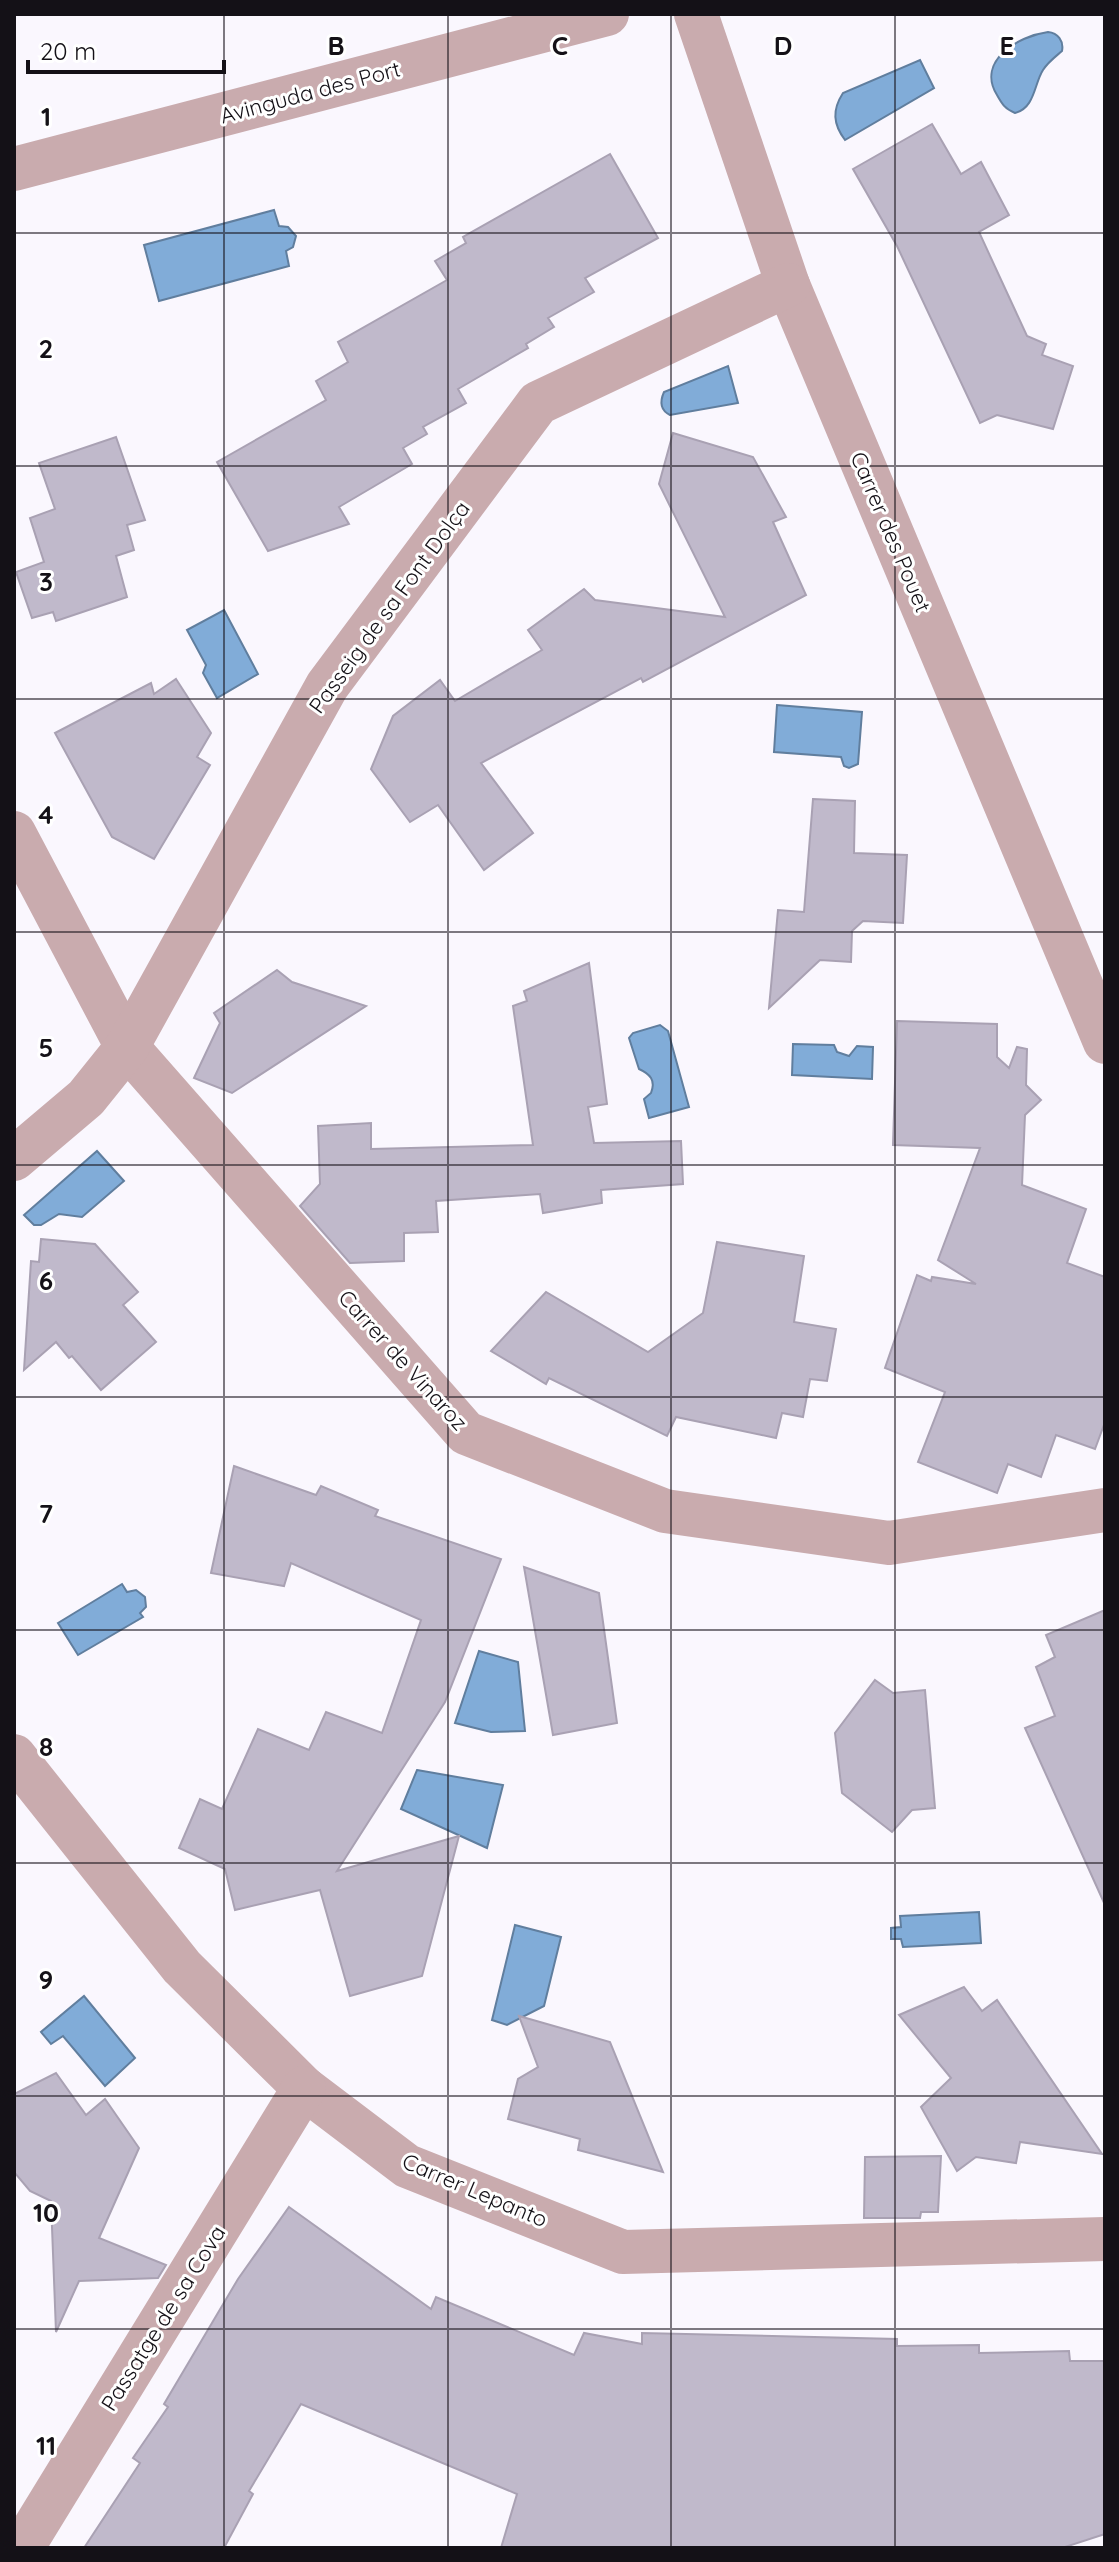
<svg xmlns="http://www.w3.org/2000/svg" width="1119" height="2562" font-family="Quicksand,sans-serif">
<rect width="100%" height="100%" fill="#faf7fe"/>
<g fill="#81acd8" stroke="#607e9e" stroke-width="2">
<path d="M 1048,32 C 1058,33 1064,41 1062,51 C 1055,57 1048,62 1043,70 C 1034,84 1035,108 1015,113 C 1005,109 1002,104 997,95 C 976,61 1018,36 1048,32 Z"/>
<path d="M 920,60 L 934,88 L 845,140 C 833,124 832,110 843,93 Z"/>
<path d="M 274,210 L 279,226 L 288,227 L 296,236 L 293,247 L 286,251 L 289,266 L 159,301 L 144,245 Z"/>
<path d="M 728,366 L 738,403 L 670,415 C 660,410 660,401 664,392 Z"/>
<path d="M 224,610 L 258,674 L 217,698 L 203,673 L 206,665 L 187,630 Z"/>
<path d="M 777,705 L 862,712 L 858,764 L 849,768 L 844,766 L 841,757 L 774,752 Z"/>
<path d="M 660,1025 L 668,1031 L 689,1107 L 649,1118 L 644,1099 L 651,1093 C 656,1080 650,1074 639,1069 L 629,1038 L 633,1033 Z"/>
<path d="M 793,1044 L 834,1045 L 837,1052 L 849,1056 L 857,1046 L 873,1047 L 872,1079 L 792,1075 Z"/>
<path d="M 97,1151 L 124,1181 L 82,1217 L 59,1214 L 41,1225 L 34,1225 L 24,1215 Z"/>
<path d="M 122,1584 L 127,1592 L 136,1590 L 145,1597 L 146,1607 L 140,1613 L 143,1617 L 78,1655 L 58,1623 Z"/>
<path d="M 479,1651 L 518,1662 L 525,1731 L 491,1732 L 455,1723 Z"/>
<path d="M 417,1770 L 503,1785 L 487,1848 L 401,1809 Z"/>
<path d="M 979,1912 L 981,1943 L 903,1947 L 901,1939 L 891,1939 L 891,1928 L 901,1927 L 900,1916 Z"/>
<path d="M 515,1925 L 561,1937 L 544,2006 L 507,2025 L 492,2020 Z"/>
<path d="M 84,1996 L 135,2058 L 105,2086 L 63,2036 L 51,2044 L 41,2032 Z"/>
</g>
<g fill="#c0b9cb" stroke="#a9a1b3" stroke-width="2">
<path d="M 932,124 L 961,174 L 981,162 L 1009,215 L 979,232 L 1027,336 L 1046,344 L 1042,355 L 1073,366 L 1053,429 L 997,415 L 980,423 L 897,246 L 853,169 Z"/>
<path d="M 610,154 L 658,238 L 585,278 L 594,292 L 548,318 L 554,327 L 526,344 L 528,348 L 458,389 L 466,403 L 423,427 L 427,434 L 403,448 L 412,464 L 339,507 L 349,524 L 268,551 L 217,462 L 326,400 L 316,381 L 348,362 L 338,342 L 447,280 L 435,261 L 466,243 L 463,237 Z"/>
<path d="M 673,433 L 753,457 L 786,517 L 773,522 L 806,595 L 643,682 L 641,678 L 481,763 L 533,833 L 484,870 L 438,805 L 410,822 L 371,769 L 393,716 L 440,680 L 455,701 L 542,650 L 528,630 L 584,589 L 595,600 L 725,617 L 659,484 Z"/>
<path d="M 116,437 L 145,520 L 127,525 L 134,550 L 116,556 L 127,597 L 56,621 L 53,612 L 32,618 L 16,572 L 44,562 L 30,518 L 55,509 L 39,463 Z"/>
<path d="M 176,679 L 211,733 L 197,757 L 210,765 L 154,859 L 112,837 L 55,733 L 151,683 L 154,694 Z"/>
<path d="M 813,799 L 855,801 L 854,853 L 907,855 L 903,923 L 863,921 L 852,931 L 851,962 L 820,960 L 769,1008 L 778,910 L 804,912 Z"/>
<path d="M 589,963 L 607,1104 L 588,1107 L 594,1143 L 681,1141 L 683,1184 L 601,1190 L 602,1203 L 543,1213 L 540,1194 L 436,1201 L 438,1232 L 404,1233 L 404,1261 L 350,1263 L 300,1206 L 320,1184 L 318,1126 L 371,1123 L 371,1149 L 533,1145 L 513,1006 L 527,1001 L 524,991 Z"/>
<path d="M 277,970 L 292,982 L 366,1006 L 232,1093 L 194,1078 L 220,1023 L 214,1013 Z"/>
<path d="M 897,1021 L 997,1024 L 997,1057 L 1009,1068 L 1017,1047 L 1027,1049 L 1026,1085 L 1041,1100 L 1025,1115 L 1022,1185 L 1086,1209 L 1067,1263 L 1105,1277 L 1105,1422 L 1095,1449 L 1056,1435 L 1041,1477 L 1008,1464 L 997,1493 L 918,1462 L 945,1392 L 885,1368 L 917,1275 L 931,1281 L 932,1277 L 976,1284 L 938,1260 L 980,1148 L 893,1145 Z"/>
<path d="M 41,1239 L 95,1244 L 138,1292 L 123,1305 L 156,1342 L 101,1390 L 72,1356 L 69,1358 L 56,1342 L 24,1370 L 31,1261 L 39,1262 Z"/>
<path d="M 717,1242 L 804,1256 L 794,1322 L 836,1329 L 827,1381 L 810,1379 L 803,1417 L 782,1413 L 776,1438 L 676,1417 L 667,1436 L 549,1378 L 546,1384 L 491,1351 L 546,1292 L 648,1352 L 703,1313 Z"/>
<path d="M 234,1466 L 316,1495 L 321,1486 L 378,1510 L 375,1516 L 501,1559 L 445,1702 L 337,1871 L 459,1836 L 422,1976 L 350,1996 L 320,1890 L 235,1910 L 225,1869 L 179,1848 L 200,1799 L 222,1809 L 258,1729 L 309,1750 L 326,1712 L 382,1733 L 421,1620 L 291,1563 L 284,1586 L 211,1573 Z"/>
<path d="M 524,1567 L 599,1593 L 617,1723 L 553,1735 Z"/>
<path d="M 1105,1610 L 1105,1905 L 1025,1728 L 1055,1716 L 1036,1667 L 1055,1657 L 1046,1635 Z"/>
<path d="M 875,1680 L 893,1693 L 925,1690 L 935,1808 L 912,1810 L 892,1832 L 842,1793 L 835,1733 Z"/>
<path d="M 964,1987 L 982,2011 L 997,2000 L 1102,2154 L 1020,2142 L 1016,2163 L 976,2157 L 957,2171 L 921,2107 L 951,2078 L 899,2015 Z"/>
<path d="M 519,2016 L 610,2042 L 663,2172 L 578,2150 L 580,2139 L 508,2119 L 518,2079 L 538,2067 Z"/>
<path d="M 56,2073 L 86,2115 L 105,2099 L 139,2148 L 99,2238 L 166,2265 L 158,2278 L 79,2281 L 56,2332 L 51,2201 L 30,2191 L 14,2172 L 14,2094 Z"/>
<path d="M 941,2156 L 938,2212 L 921,2212 L 920,2218 L 864,2218 L 865,2157 Z"/>
<path d="M 289,2207 L 431,2309 L 436,2297 L 574,2355 L 584,2333 L 642,2344 L 642,2333 L 897,2339 L 897,2346 L 979,2345 L 979,2353 L 1069,2351 L 1070,2361 L 1105,2361 L 1105,2534 L 1062,2548 L 501,2548 L 517,2494 L 301,2404 L 249,2491 L 253,2494 L 224,2548 L 84,2548 L 140,2463 L 133,2458 L 168,2407 L 164,2404 L 238,2279 Z"/>
</g>
<g fill="none" stroke-linecap="round" stroke-linejoin="round">
<g stroke="#c9abae" stroke-width="44">
<path d="M 696,14 L 788,285 L 1105,1042"/>
<path d="M 14,169 L 607,14"/>
<path d="M 14,833 L 127,1047 L 466,1433 L 665,1511 L 889,1543 L 1105,1510"/>
<path d="M 14,1159 L 86,1098 L 127,1047 L 327,686 L 538,403 L 788,285"/>
<path d="M 14,1756 L 182,1967 L 304,2088 L 407,2166 L 623,2252 L 1105,2239"/>
<path d="M 22,2548 L 304,2088"/>
</g>
</g>
<path fill="none" stroke="#141117" stroke-width="2" stroke-opacity="0.55" d="M 224,14 L 224,2548M 448,14 L 448,2548M 671,14 L 671,2548M 895,14 L 895,2548M 14,233 L 1105,233M 14,466 L 1105,466M 14,699 L 1105,699M 14,932 L 1105,932M 14,1165 L 1105,1165M 14,1397 L 1105,1397M 14,1630 L 1105,1630M 14,1863 L 1105,1863M 14,2096 L 1105,2096M 14,2329 L 1105,2329"/>
<g text-anchor="middle" stroke-width="6" stroke-linejoin="round" paint-order="stroke">
<g font-size="22" fill="#141117" stroke="#fff">
<text transform="translate(310 92) rotate(-15)" y="8">Avinguda des Port</text>
<text transform="translate(891 532) rotate(67)" y="8">Carrer des Pouet</text>
<text transform="translate(389 607) rotate(-54)" y="8">Passeig de sa Font Dolça</text>
<text transform="translate(403 1360) rotate(48)" y="8">Carrer de Vinaroz</text>
<text transform="translate(475 2190) rotate(23)" y="8">Carrer Lepanto</text>
<text transform="translate(163 2318) rotate(-58)" y="8">Passatge de sa Cova</text>
</g>
</g>
<g font-size="26" text-anchor="middle" font-weight="bold" fill="#141117" stroke="#fff" stroke-width="6" stroke-linejoin="round" paint-order="stroke">
<text x="336" y="55">B</text>
<text x="560" y="55">C</text>
<text x="783" y="55">D</text>
<text x="1007" y="55">E</text>
<text x="46" y="126">1</text>
<text x="46" y="358">2</text>
<text x="46" y="591">3</text>
<text x="46" y="824">4</text>
<text x="46" y="1057">5</text>
<text x="46" y="1290">6</text>
<text x="46" y="1523">7</text>
<text x="46" y="1756">8</text>
<text x="46" y="1989">9</text>
<text x="46" y="2222">10</text>
<text x="46" y="2455">11</text>
</g>
<rect width="1119" height="2562" fill="none" stroke="#141117" stroke-width="32"/>
<path d="M28 60v12h196v-12" fill="none" stroke="#141117" stroke-width="4"/>
<text x="40" y="60" font-size="24" fill="#141117" stroke="#ffffff" stroke-width="6" paint-order="stroke">20 m</text>
</svg>
